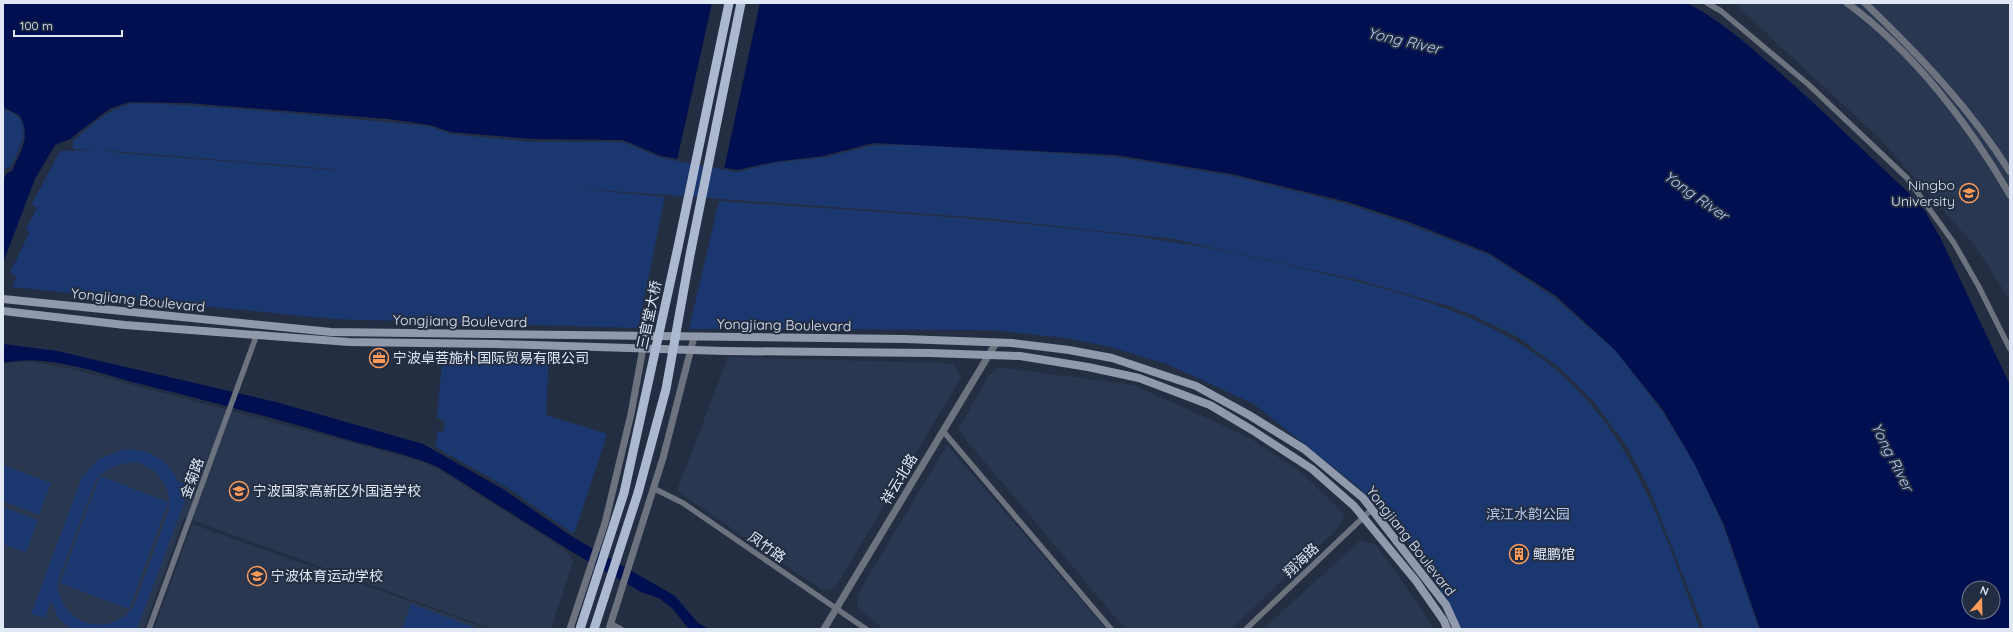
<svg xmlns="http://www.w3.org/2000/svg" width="2013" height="632" font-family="Quicksand,'Noto Sans SC',sans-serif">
<rect width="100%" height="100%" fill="#232e42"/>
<g fill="#293751">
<path d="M 1734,3 L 2010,3 L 2010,300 L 1975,246 L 1880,139 Z"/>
<path d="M 728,357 L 941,363 L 954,364 L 961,378 L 835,588 L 822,590 L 677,491 Z"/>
<path d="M 18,362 L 33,362 L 69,368 L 421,461 L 438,469 L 566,550 L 573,561 L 551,629 L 492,629 L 184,517 L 144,629 L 3,629 L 3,364 Z"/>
<path d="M 998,367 L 1134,385 L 1248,437 L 1301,472 L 1344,514 L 1340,526 L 1231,629 L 1125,629 L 958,430 L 989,375 Z"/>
<path d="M 947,445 L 1106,629 L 883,629 L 858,608 L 857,595 Z"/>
<path d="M 192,524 L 488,629 L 154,629 Z"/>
<path d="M 1361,540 L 1376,545 L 1426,615 L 1433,629 L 1263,629 Z"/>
</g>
<g fill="#1b3770" fill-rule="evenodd">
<path d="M 134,103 C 232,106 330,117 428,126 L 450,134 L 533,142 L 623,142 L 662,158 L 737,172 L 773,163 L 826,157 L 874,145 L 920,145 L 1117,157 L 1233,176 L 1347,204 L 1408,224 L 1489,255 L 1555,298 L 1615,350 L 1662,411 L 1694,463 L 1723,525 L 1759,629 L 1704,629 L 1649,488 L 1626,445 L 1593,401 L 1561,369 L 1518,337 L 1475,316 L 1452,307 L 1359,280 L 1173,239 L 984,218 L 571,188 L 665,197 L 638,328 L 333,319 L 12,287 L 17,277 L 10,273 L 29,233 L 26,229 L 37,208 L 32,204 L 60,151 L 98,150 L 73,149 L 73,141 C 91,126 109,107 134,103 ZM 98,150 L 334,169 L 334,170 L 120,153 Z"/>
<path d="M 3,109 C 37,118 21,146 11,167 L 5,169 L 3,174 Z"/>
<path d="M 719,201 C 870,212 1023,219 1173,242 C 1223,249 1273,262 1322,273 C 1408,294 1500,317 1566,379 C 1638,445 1667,540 1700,629 L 1462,629 L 1418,553 L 1387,516 L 1359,488 L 1254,404 L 1167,364 L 1110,347 L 1066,338 L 991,330 L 689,329 Z"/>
<path d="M 443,352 L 505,352 L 549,356 L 546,415 L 607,434 L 575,531 L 572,533 L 508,488 L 435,447 L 438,431 L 443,432 L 445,422 L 437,417 Z"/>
<path d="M 133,449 C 154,452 171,463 179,484 L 180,482 L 190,486 L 137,629 L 71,629 L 59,619 L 51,601 L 45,618 L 31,614 L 82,477 L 99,459 L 122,450 ZM 136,462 C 158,468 172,487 169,510 C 161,532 153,554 145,576 C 141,586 139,596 134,605 C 122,626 94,630 75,617 C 64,609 56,593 58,580 L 96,479 C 107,468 119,463 136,462 Z"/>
<path d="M 3,465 L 51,483 L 39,515 L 3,501 L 5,491 L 3,490 Z"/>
<path d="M 100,476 L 168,502 L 129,609 L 60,583 Z"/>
<path d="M 3,507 L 38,520 L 26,552 L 3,544 Z"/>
<path d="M 411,604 L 479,629 L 402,629 Z"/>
</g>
<g fill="#000f4f" fill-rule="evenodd">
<path d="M 3,3 L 1687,3 C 1718,19 1745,42 1771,65 C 1819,106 1863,151 1910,194 L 1925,211 L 1941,239 L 2010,385 L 2010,629 L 1760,629 L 1724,525 L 1694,463 L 1663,410 L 1615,350 L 1556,296 L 1489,253 L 1409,222 L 1348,202 L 1232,174 L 1116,155 L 873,143 L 823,156 L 773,162 L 737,170 L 661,156 L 623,140 L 532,139 L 450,132 L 430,125 L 388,119 L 187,103 L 130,102 L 111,108 L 97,118 L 70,139 L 55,145 L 35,179 L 3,263 L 3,180 L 7,173 L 12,171 C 21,150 32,136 19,115 L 3,107 ZM 1969,588 L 1993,588 L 1993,612 L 1969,612 Z"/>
<path d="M 3,344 L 57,351 L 276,402 L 423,444 L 503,489 L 571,536 L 675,596 L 698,623 L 709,629 L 689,629 L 672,608 L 659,598 L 641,592 L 569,550 L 438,467 C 408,454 376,448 345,439 C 277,419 209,401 140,384 C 97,373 48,353 3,363 Z"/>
</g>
<path fill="#232e42" d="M 712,3 L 760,3 L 724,169 L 677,160 Z"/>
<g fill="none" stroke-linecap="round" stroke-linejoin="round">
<g stroke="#6d737e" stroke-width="5.5">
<path d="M 1707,3 L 1721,11 L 1809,85 L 1907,178 L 1954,243 L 1979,287 L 2010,349"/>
<path d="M 943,431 L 1111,629"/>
<path d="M 653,488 L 683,503 L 866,629"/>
<path d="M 611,624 L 621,629"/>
<path d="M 149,629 L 257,334"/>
<path d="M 1246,629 L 1372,509"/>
</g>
<g stroke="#6d737e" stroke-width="7">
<path d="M 1847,3 C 1913,51 1969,124 2010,195"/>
<path d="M 1865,3 C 1919,55 1970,108 2010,172"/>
<path d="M 570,629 L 605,523 L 631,414 L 643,348 L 644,335"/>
<path d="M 609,629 L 663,458 L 694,337"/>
<path d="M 824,629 L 996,343"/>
</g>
<g stroke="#919aac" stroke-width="8">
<path d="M 3,299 L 331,332 L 905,339 L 1012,343 L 1069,350 L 1112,358 L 1196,386 L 1249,415 L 1304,449 L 1363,498 L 1446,605 L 1457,629"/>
<path d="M 3,311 L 125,325 L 349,342 L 496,344 L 725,351 L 930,353 L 1020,356 L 1088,367 L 1139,378 L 1210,405 L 1252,430 L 1312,469 L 1354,506 L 1416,581 L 1444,621 L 1447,629"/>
</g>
<g stroke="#acb8cf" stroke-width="9">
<path d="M 580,629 L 624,493 L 678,247 L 729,3"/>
<path d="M 594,629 L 638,493 L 666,389 L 690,255 L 741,3"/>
</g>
</g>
<defs>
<symbol id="university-ring" viewBox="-11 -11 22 22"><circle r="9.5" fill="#232e42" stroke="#fe9b59" stroke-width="1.5"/><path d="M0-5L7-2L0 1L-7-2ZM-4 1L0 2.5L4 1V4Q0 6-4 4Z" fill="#fe9b59"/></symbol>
<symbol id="office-ring" viewBox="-11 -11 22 22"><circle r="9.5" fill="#232e42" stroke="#fe9b59" stroke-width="1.5"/><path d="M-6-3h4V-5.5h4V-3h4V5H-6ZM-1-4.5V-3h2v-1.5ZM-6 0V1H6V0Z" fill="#fe9b59"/></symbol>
<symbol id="school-ring" viewBox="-11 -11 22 22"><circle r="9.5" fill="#232e42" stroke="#fe9b59" stroke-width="1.5"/><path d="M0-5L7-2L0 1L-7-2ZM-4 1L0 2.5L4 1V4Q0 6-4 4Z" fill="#fe9b59"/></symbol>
<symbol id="building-ring" viewBox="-11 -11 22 22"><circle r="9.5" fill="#232e42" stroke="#fe9b59" stroke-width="1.5"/><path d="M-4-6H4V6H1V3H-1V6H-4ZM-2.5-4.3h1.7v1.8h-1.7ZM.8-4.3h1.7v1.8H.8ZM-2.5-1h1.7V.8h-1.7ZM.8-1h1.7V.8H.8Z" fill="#fe9b59"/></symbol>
</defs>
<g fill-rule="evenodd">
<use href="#university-ring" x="1958" y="182" width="22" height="22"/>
<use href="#office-ring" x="368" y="347" width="22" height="22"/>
<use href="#school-ring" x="228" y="480" width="22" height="22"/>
<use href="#building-ring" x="1508" y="543" width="22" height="22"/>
<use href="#school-ring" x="246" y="565" width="22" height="22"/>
</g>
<g text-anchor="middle" stroke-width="4" stroke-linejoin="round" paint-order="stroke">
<g font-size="14" fill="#e0e8f6" stroke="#232e42" text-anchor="start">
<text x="1955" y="190" text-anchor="end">Ningbo<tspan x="1955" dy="16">University</tspan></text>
<text x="393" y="363">宁波卓菩施朴国际贸易有限公司</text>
<text x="253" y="496">宁波国家高新区外国语学校</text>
<text x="1533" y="559">鲲鹏馆</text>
<text x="271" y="581">宁波体育运动学校</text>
</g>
<g font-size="14" fill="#e0e8f6" stroke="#232e42">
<text transform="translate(138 300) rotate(6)" y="5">Yongjiang Boulevard</text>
<text transform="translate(649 315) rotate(-78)" y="5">三官堂大桥</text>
<text transform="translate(460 321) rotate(1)" y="5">Yongjiang Boulevard</text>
<text transform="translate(784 325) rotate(1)" y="5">Yongjiang Boulevard</text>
<text transform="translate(192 478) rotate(-70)" y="5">金菊路</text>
<text transform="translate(899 479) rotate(-59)" y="5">祥云北路</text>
<text transform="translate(1411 541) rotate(52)" y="5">Yongjiang Boulevard</text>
<text transform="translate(767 547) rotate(35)" y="5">凤竹路</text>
<text transform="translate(1301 560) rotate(-44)" y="5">翔海路</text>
</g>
<g font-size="14" fill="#b2c7ed" stroke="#232e42">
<text x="1528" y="519">滨江水韵公园</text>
</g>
<g font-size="15" font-style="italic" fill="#b6cbf2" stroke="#232e42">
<text transform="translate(1404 41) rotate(13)" y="5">Yong River</text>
<text transform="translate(1696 196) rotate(35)" y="5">Yong River</text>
<text transform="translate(1892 457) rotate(63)" y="5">Yong River</text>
</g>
</g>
<rect width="2013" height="632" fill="none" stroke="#e0e8f6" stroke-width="8"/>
<g transform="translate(1981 600) rotate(20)"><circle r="19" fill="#232e42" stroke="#6f788a"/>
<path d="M0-3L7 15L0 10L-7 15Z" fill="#fe9b59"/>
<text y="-6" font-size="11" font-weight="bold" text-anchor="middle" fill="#e0e8f6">N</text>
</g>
<path d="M14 30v6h108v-6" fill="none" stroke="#e0e8f6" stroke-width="2"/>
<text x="20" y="30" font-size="12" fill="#e0e8f6" stroke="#232e42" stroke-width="3" paint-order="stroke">100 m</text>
</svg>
